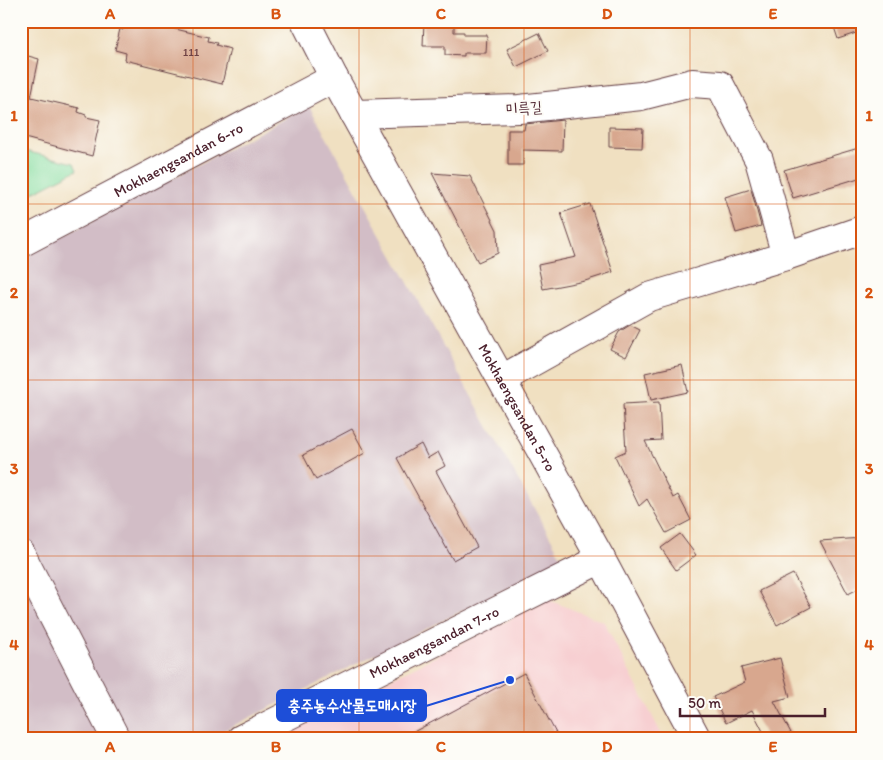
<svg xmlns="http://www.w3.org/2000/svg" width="883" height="760" font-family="Itim,'Poor Story',sans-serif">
<rect width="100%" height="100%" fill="#fdfcf7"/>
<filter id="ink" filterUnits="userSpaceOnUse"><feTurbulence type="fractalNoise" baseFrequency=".02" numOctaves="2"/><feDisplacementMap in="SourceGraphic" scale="10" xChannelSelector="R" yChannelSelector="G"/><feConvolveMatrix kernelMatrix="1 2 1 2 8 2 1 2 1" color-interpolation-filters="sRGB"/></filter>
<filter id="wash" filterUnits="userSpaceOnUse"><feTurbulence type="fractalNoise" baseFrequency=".0096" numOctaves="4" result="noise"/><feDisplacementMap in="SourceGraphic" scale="20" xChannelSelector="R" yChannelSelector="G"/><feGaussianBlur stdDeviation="1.12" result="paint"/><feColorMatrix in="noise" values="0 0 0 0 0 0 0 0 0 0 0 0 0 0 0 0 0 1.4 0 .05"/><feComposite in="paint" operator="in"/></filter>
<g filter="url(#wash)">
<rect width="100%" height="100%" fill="#f0e0c1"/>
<path fill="#f7cfd1" d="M 549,600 L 604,622 L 664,739 L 269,739 Z"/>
<path fill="#d2bdc6" d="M 309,106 L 563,560 L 207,739 L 21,739 L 21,259 Z"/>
<path fill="#86dda0" stroke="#687e66" d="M 21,150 L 74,163 L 77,170 L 21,199 Z"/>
<g id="blocks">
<g fill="#d8a78e">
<path d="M 126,21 L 165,21 L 163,26 L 209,37 L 208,41 L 217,43 L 216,45 L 230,49 L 222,84 L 125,60 L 126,53 L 115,50 L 120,29 L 123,30 Z"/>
<path d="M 424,21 L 454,21 L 454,32 L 464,32 L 464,35 L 487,35 L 486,53 L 464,53 L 464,56 L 445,55 L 445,46 L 423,46 Z"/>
<path d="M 832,21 L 862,21 L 862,31 L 838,39 Z"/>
<path d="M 539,33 L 548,51 L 516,67 L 507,49 Z"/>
<path d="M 21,54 L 39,59 L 31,97 L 79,108 L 78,112 L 86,115 L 86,117 L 100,120 L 92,156 L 21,137 Z"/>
<path d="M 563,120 L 562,151 L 523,150 L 523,165 L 508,165 L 508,130 L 524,130 L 525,124 Z"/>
<path d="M 609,127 L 643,128 L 642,148 L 609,147 Z"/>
<path d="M 862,147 L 862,177 L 793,198 L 784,170 Z"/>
<path d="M 432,173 L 470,176 L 497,230 L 498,253 L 478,262 Z"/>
<path d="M 751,189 L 761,226 L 736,233 L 725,197 Z"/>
<path d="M 590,204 L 613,272 L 585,281 L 543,289 L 538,265 L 576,257 L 561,213 Z"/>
<path d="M 630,325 L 640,330 L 626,357 L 610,349 L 619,332 Z"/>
<path d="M 682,365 L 688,392 L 651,400 L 645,373 Z"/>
<path d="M 659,402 L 661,440 L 645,441 L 673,498 L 678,495 L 691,520 L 666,533 L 647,499 L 639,506 L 615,456 L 626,451 L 623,404 Z"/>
<path d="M 352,429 L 365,453 L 316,480 L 303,455 Z"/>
<path d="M 421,444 L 428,458 L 438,452 L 445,466 L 436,471 L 477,547 L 453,560 L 397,458 Z"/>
<path d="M 680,534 L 696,555 L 676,570 L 661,548 Z"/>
<path d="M 862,538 L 862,587 L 848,594 L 820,541 Z"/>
<path d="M 793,574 L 811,607 L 777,625 L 759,591 Z"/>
<path d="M 780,658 L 790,697 L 774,701 L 791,733 L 779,739 L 767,739 L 752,710 L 726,723 L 713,697 L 745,682 L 741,668 Z"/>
<path d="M 524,673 L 559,739 L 400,739 L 440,718 Z"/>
</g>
</g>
</g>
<g filter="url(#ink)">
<use href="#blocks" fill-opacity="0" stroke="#633c42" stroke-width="1"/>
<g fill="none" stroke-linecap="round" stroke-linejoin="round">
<defs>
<g id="minor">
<path id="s1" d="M 305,21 L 334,78 L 601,559 L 697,739"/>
<path d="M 354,114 L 519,109 L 641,96 L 692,83 L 720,85 L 759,160 L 786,256"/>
<path id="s2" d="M 21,243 L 334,78"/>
<path d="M 502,379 L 649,297 L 786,256 L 862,230"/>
<path d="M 21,554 L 116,739"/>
<path id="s3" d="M 241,739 L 601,559"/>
</g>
</defs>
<use href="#minor" stroke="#633c42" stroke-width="30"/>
<use href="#minor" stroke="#fff" stroke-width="28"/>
</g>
</g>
<path fill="none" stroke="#d8530f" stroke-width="1" stroke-opacity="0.55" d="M 193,21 L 193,739M 359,21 L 359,739M 524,21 L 524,739M 690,21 L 690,739M 21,204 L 862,204M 21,380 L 862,380M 21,556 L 862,556"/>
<g text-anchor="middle" stroke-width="4" stroke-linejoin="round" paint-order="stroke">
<g font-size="12" fill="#6e4144">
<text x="191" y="56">111</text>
</g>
<g font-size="15" fill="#4a1f2b" stroke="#fdfcf7">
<text transform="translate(524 108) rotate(-4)" y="5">미륵길</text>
<text dy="5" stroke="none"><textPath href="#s2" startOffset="178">Mokhaengsandan 6-ro</textPath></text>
<text dy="5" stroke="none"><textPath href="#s1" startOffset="441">Mokhaengsandan 5-ro</textPath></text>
<text dy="5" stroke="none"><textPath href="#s3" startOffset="216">Mokhaengsandan 7-ro</textPath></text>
</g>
</g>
<path fill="none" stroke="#1d4ed8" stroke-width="2" d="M510 680L426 706"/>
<circle fill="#1d4ed8" stroke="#fdfcf7" stroke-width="2" cx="510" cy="680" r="5"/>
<rect fill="#1d4ed8" stroke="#1d4ed8" stroke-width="2" x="277" y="690" width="149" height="31" rx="5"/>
<g font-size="16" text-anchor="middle" font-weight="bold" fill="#fff">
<text x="352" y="711">충주농수산물도매시장</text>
</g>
<rect width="883" height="760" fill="none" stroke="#fdfcf7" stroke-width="55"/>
<path d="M680 708v8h145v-8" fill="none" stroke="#4a1f2b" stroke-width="2.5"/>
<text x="688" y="708" font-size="15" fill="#4a1f2b" stroke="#fdfcf7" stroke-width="4" paint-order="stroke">50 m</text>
<rect x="28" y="28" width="828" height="704" fill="none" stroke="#d8530f" stroke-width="2"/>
<g font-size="16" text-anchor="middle" font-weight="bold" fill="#d8530f">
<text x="110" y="19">A</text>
<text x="276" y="19">B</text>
<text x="441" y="19">C</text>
<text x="607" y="19">D</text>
<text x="773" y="19">E</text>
<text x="14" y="121">1</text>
<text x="869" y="121">1</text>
<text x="14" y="298">2</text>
<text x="869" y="298">2</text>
<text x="14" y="474">3</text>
<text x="869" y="474">3</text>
<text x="14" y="650">4</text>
<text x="869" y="650">4</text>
<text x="110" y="752">A</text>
<text x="276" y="752">B</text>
<text x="441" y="752">C</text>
<text x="607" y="752">D</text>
<text x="773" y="752">E</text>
</g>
</svg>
